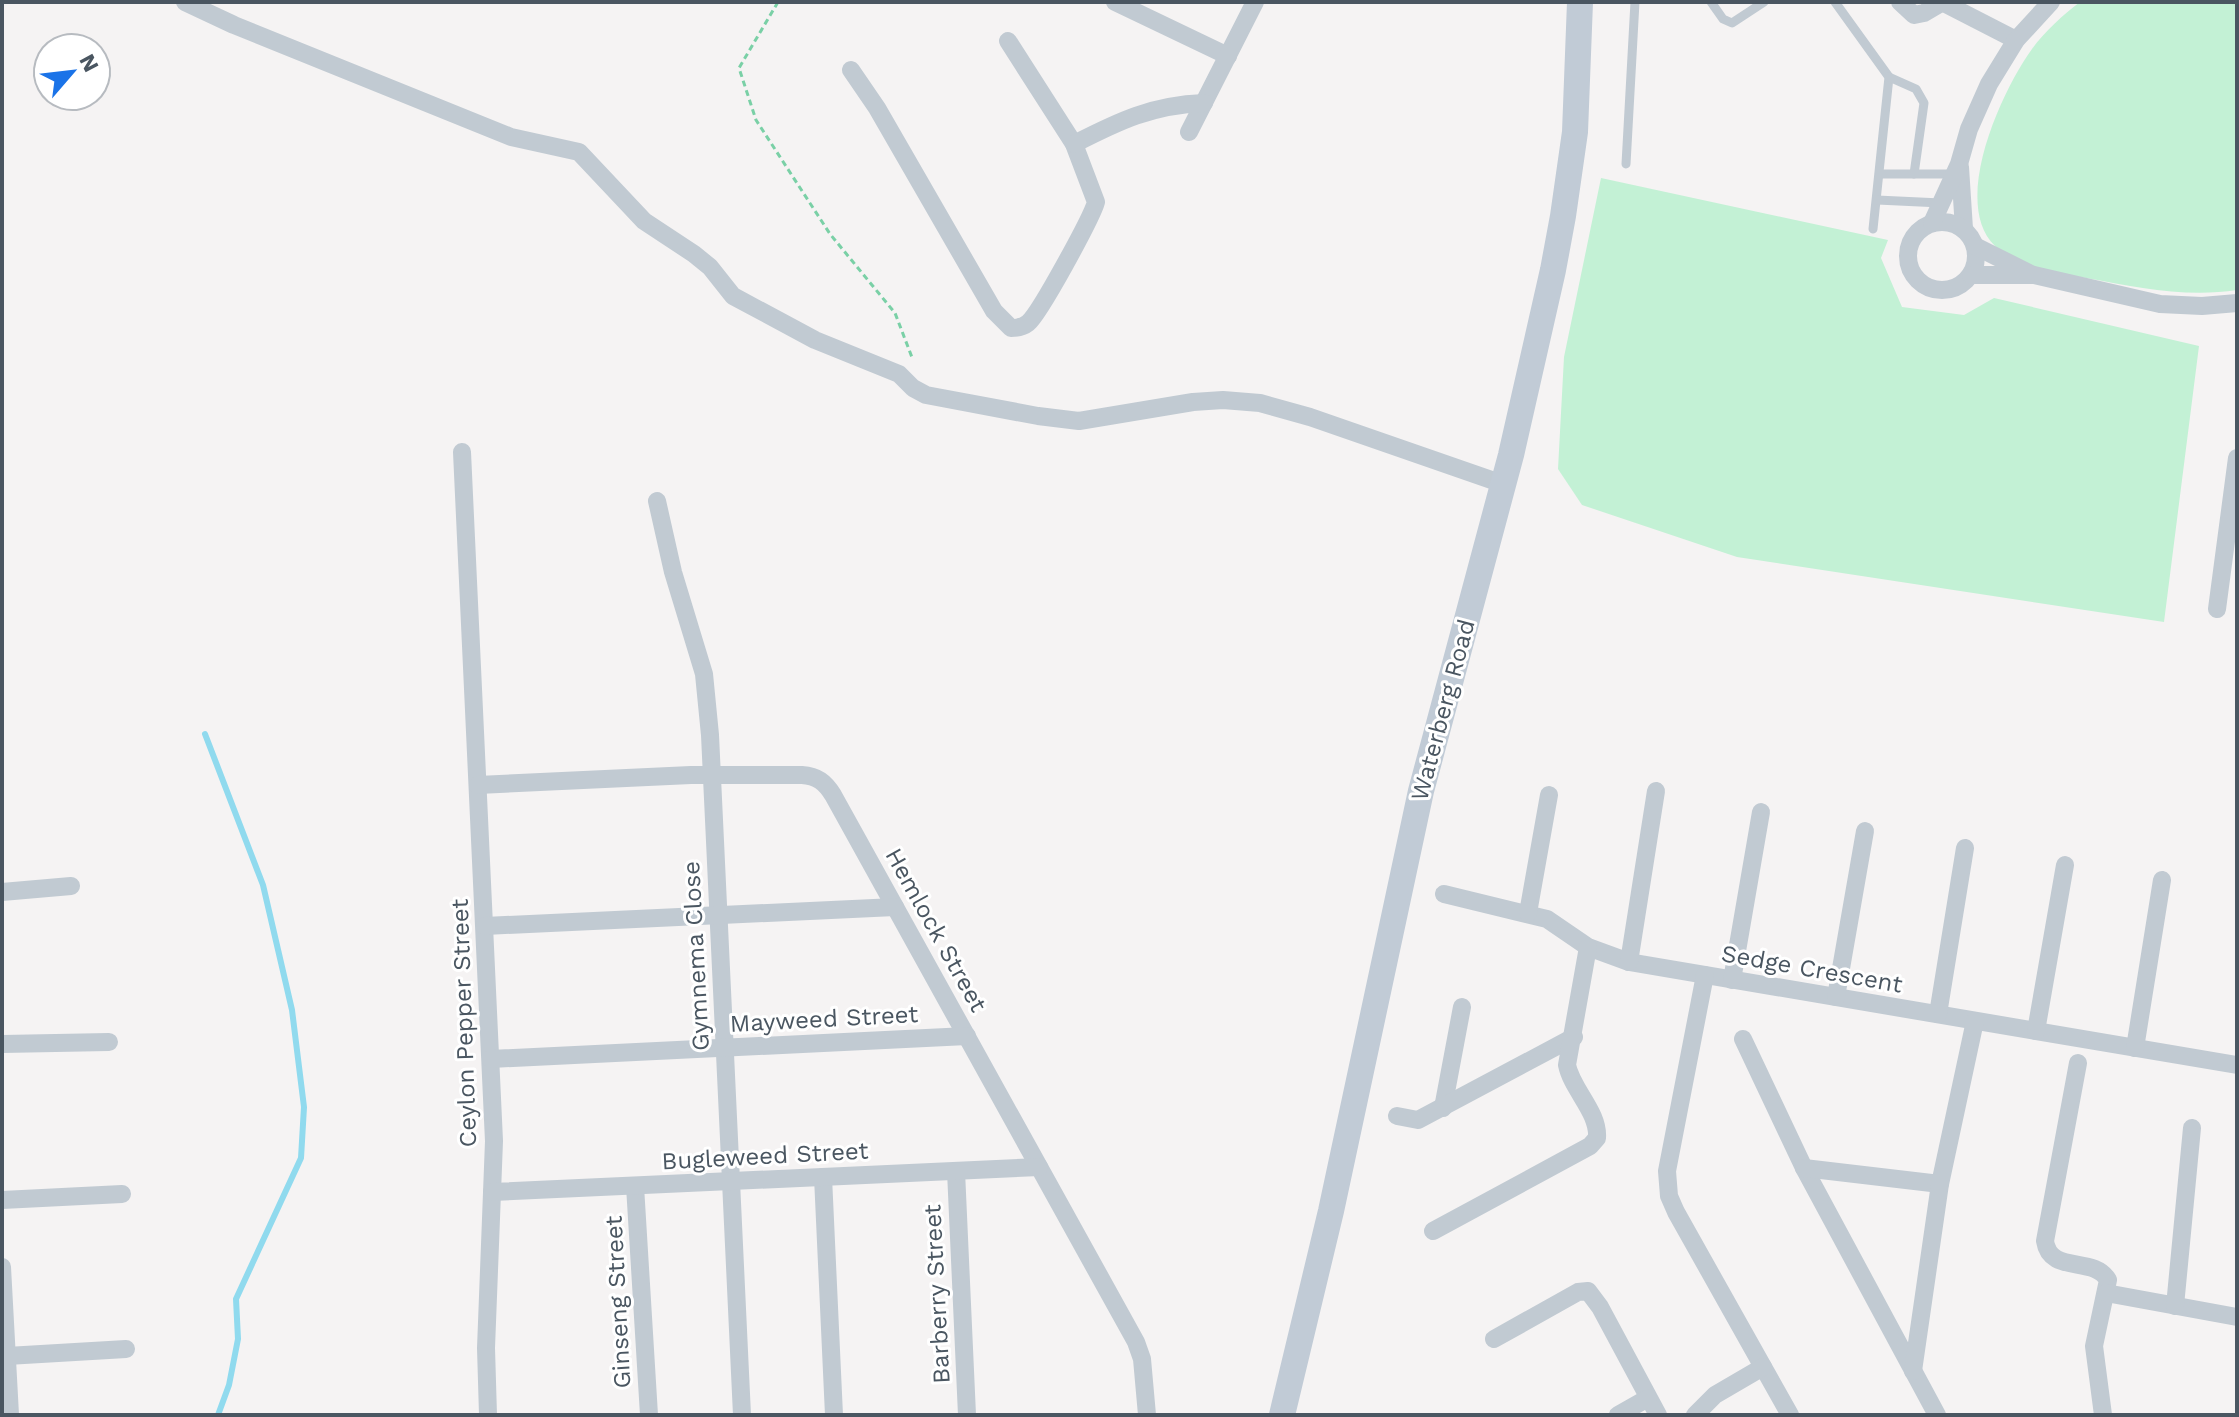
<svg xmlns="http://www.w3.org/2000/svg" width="2239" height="1417" font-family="'Work Sans',sans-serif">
<rect width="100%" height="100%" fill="#f5f3f3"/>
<g fill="#c3f1d5">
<path d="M 2080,2 L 2237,2 L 2237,290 C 2186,298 2136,287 2086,278 C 2068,274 2049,273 2032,268 C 2021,264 2003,254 1995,246 C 1950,203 2002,90 2032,49 C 2045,31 2063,15 2080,2 Z"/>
<path d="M 1601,178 L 1888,240 L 1881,258 L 1902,307 L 1964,315 L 1994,298 L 2199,346 L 2164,622 L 1737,557 L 1582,505 L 1558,469 L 1564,357 Z"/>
</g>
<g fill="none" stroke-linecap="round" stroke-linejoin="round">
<path stroke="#90daee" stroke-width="6" d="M 205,734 L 263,885 L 292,1010 L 304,1107 L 301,1158 L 236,1299 L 238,1339 L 229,1385 L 218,1415"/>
<path stroke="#7ad0a6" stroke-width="3" stroke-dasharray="6 4" stroke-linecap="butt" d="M 778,2 L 739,68 L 756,120 L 830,234 L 895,313 L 913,360"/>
<g stroke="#c1cad2" stroke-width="9">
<path d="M 1711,2 L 1723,19 L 1732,23 L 1764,2"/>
<path d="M 1835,2 L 1889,77 L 1873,229"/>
<path d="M 1889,77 L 1916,89 L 1924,103 L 1914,174"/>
<path d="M 1626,164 L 1635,2"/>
<path d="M 1880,174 L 1955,174"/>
<path d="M 1877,200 L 1941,203"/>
</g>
<g stroke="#c1cad2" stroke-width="18">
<path d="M 185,2 L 234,25 L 511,137 L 579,152 L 644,221 L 694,254 L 710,267 L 733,296 L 815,340 L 899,374 L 913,388 L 926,395 L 1038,416 L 1079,421 L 1193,402 L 1223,400 L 1260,403 L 1310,417 L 1503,484"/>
<path d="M 1115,2 L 1228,56"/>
<path d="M 1900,2 L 1914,15 L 1924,13 L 1941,3"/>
<path d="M 1942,2 L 2016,40"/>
<path d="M 851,70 L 877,108 L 994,311 L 1011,328 C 1017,328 1023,327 1028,323 C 1040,313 1092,217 1096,202 L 1074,144 L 1008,41"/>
<path d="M 1189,132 L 1255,2"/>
<path d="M 1074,144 C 1119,121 1152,105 1204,103"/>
<path d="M 1960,167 L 1964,229"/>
<circle cx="1942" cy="256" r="34"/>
<path d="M 1932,223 L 1959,164 L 1969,129 L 1989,84 L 2016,40 L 2051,2"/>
<path d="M 1975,246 L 2031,274"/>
<path d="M 1971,275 L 2034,275 L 2160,304 L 2202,306 L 2237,303"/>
<path d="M 462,452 L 494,1141 L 486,1348 L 488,1415"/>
<path d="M 657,501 L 673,572 L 704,674 L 710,735 L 742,1415"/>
<path d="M 2217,609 L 2237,458"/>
<path d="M 478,785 L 691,775 L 802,775 C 817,776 825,782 833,795 L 1136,1342 L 1142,1359 L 1147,1415"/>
<path d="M 2,892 L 71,886"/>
<path d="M 1444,894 L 1547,919 L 1588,947 L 1629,962 L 2237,1065"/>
<path d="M 1528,913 L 1549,795"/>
<path d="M 485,926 L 895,907"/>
<path d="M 1629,962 L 1656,791"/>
<path d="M 1705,975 L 1667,1171 L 1669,1196 L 1676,1212 L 1790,1415"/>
<path d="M 1732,980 L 1761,812"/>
<path d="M 1836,997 L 1865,831"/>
<path d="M 1938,1014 L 1965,848"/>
<path d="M 2036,1031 L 2065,865"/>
<path d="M 1743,1039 L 1804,1168 L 1937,1415"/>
<path d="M 2,1044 L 109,1042"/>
<path d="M 2135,1048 L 2162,880"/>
<path d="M 491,1059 L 967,1036"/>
<path d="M 2078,1063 L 2045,1241 C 2050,1275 2094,1255 2108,1280 L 2094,1346 L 2103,1415"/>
<path d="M 1443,1108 L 1462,1007"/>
<path d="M 1397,1116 L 1418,1120 L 1574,1037"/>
<path d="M 1804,1168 L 1940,1184"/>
<path d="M 956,1171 L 967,1415"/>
<path d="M 823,1177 L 834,1415"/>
<path d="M 635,1186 L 649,1415"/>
<path d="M 492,1192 L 1039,1167"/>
<path d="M 2,1200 L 122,1194"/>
<path d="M 1433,1231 L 1590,1146 L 1597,1138 C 1599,1112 1572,1090 1567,1065 L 1588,947"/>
<path d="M 2,1267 L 10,1415"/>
<path d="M 2106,1293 L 2237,1317"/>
<path d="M 2175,1306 L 2192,1128"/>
<path d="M 1494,1339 L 1578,1292 L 1588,1291 L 1600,1307 L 1658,1415"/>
<path d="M 7,1356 L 126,1349"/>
<path d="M 1913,1371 L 1940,1184 L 1975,1021"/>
<path d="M 1618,1415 L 1648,1398"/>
<path d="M 1695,1415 L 1715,1395 L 1763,1367"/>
</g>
<path stroke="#c1cbd6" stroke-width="26" d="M 1282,1415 L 1331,1211 L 1421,791 L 1511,455 L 1553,270 L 1563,216 L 1575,132 L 1580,2"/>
</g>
<g text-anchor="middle" stroke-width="6" stroke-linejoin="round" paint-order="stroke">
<g font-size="24" fill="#4a5661" stroke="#fff">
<text transform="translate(1443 710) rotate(-75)" y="8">Waterberg Road</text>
<text transform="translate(936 930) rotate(61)" y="8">Hemlock Street</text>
<text transform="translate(696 956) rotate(-93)" y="8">Gymnema Close</text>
<text transform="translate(1812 969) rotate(10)" y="8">Sedge Crescent</text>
<text transform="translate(824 1019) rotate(-3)" y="8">Mayweed Street</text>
<text transform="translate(464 1023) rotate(-92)" y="8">Ceylon Pepper Street</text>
<text transform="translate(765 1156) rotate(-3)" y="8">Bugleweed Street</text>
<text transform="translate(937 1294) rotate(-93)" y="8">Barberry Street</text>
<text transform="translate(618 1302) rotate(-93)" y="8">Ginseng Street</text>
</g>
</g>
<rect width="2239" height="1417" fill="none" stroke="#4a5661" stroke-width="8"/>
<g transform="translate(72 72) rotate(62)"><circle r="38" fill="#ffffff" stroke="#b7bbc0" stroke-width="2"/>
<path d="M0-6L14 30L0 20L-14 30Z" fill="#1a73e8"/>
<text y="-12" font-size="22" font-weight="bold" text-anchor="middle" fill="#4a5661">N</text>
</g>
</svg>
